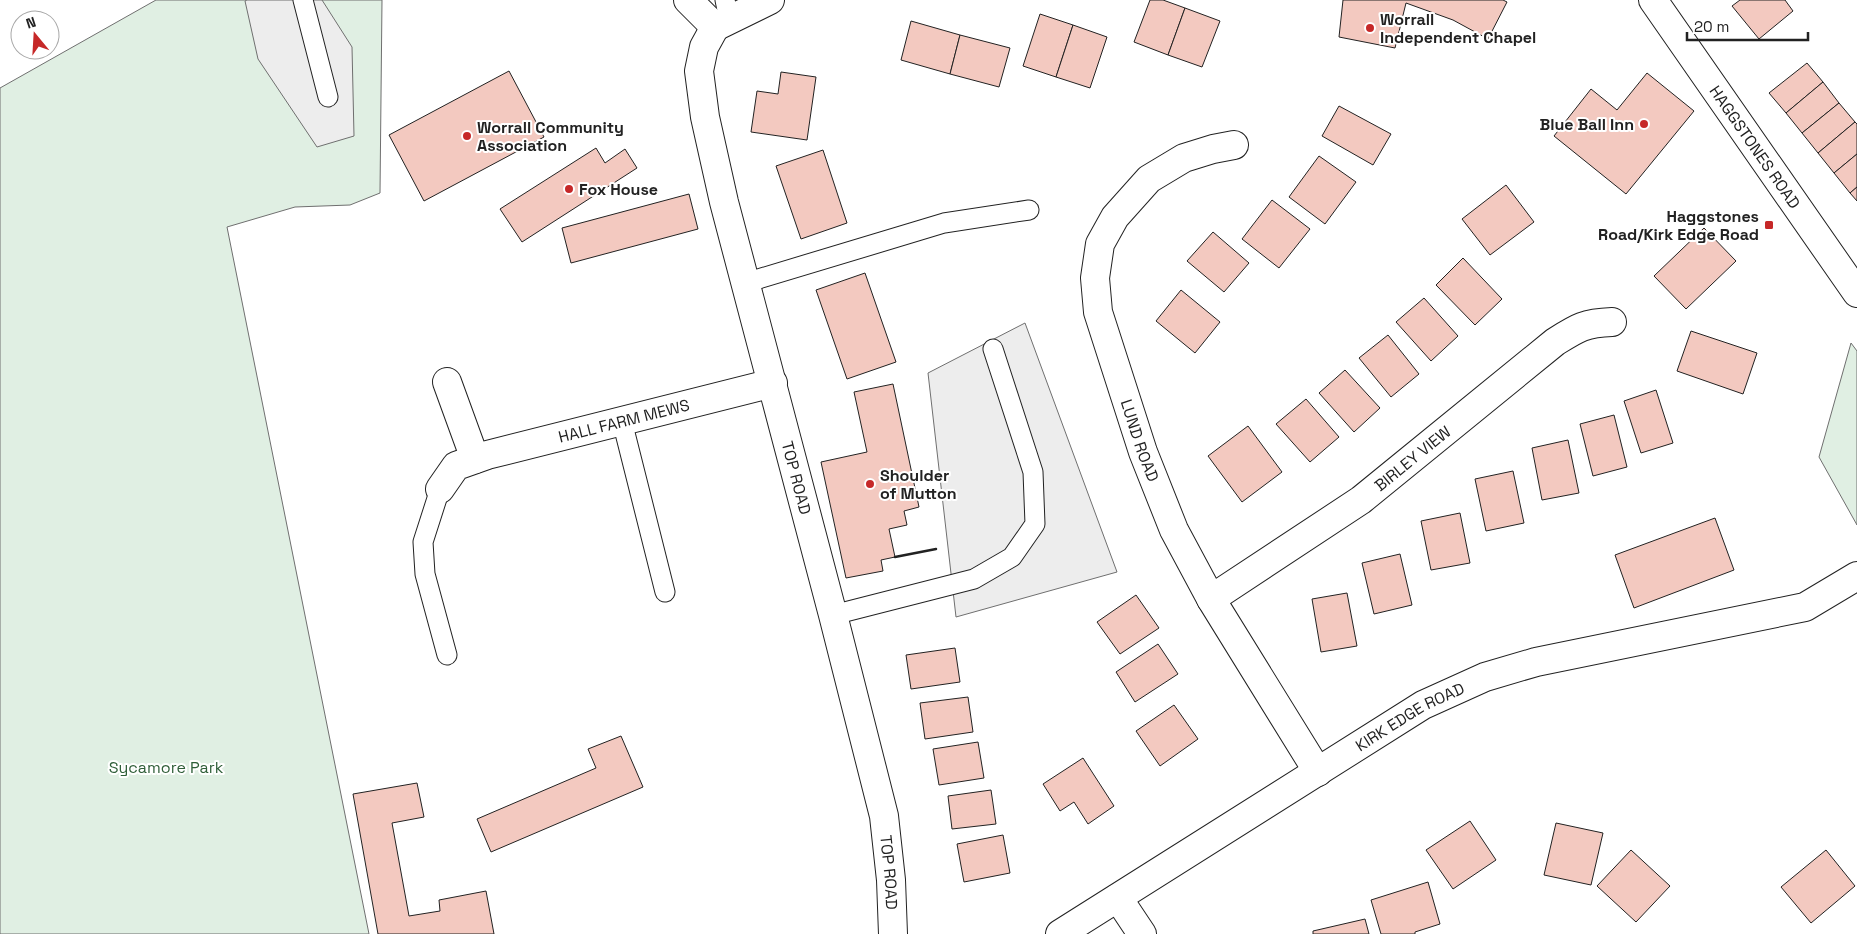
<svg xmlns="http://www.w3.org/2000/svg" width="1857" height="934" font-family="'Space Grotesk',sans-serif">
<rect width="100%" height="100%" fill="#fff"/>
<g fill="#e0efe3" stroke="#6f6f6f">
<path d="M 156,0 L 382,0 L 380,193 L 350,205 L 295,207 L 227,227 L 369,934 L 0,934 L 0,88 Z"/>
<path d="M 1851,343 L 1857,351 L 1857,525 L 1819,457 Z"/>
</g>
<g fill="#ededed" stroke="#6f6f6f">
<path d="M 247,0 L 322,0 L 352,47 L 354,136 L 317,147 L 258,59 L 245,1 Z"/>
<path d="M 1025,323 L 1117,572 L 956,617 L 928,373 Z"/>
</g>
<g fill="#f3c9c0" stroke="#222">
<path d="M 1150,0 L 1163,0 L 1185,8 L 1168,55 L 1134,42 Z"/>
<path d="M 1343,0 L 1503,0 L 1507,2 L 1488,39 L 1453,20 L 1406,3 L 1395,48 L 1339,37 Z"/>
<path d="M 1740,0 L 1785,0 L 1793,11 L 1759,39 L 1732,6 Z"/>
<path d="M 1185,8 L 1220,21 L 1202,67 L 1168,55 Z"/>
<path d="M 1040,14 L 1073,25 L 1056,77 L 1023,66 Z"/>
<path d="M 911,21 L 960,35 L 950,74 L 901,60 Z"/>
<path d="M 1073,25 L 1107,37 L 1090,88 L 1056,77 Z"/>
<path d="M 960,35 L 1010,48 L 999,87 L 950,74 Z"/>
<path d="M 1807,63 L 1823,82 L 1786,113 L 1769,93 Z"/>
<path d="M 509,71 L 544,137 L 424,201 L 389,135 Z"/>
<path d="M 781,72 L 816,77 L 807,140 L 751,132 L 757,91 L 778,94 Z"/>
<path d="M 1647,73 L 1694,111 L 1626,194 L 1554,136 L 1591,89 L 1617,110 Z"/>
<path d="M 1823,82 L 1839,103 L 1802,133 L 1786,113 Z"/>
<path d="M 1839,103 L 1855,122 L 1818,153 L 1802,133 Z"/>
<path d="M 1339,106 L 1391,134 L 1373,165 L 1322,136 Z"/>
<path d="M 1855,122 L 1857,124 L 1857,154 L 1834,173 L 1818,153 Z"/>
<path d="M 596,148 L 605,163 L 625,149 L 637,168 L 522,242 L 500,209 Z"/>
<path d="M 823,150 L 847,223 L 801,239 L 776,166 Z"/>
<path d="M 1857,154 L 1857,187 L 1850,193 L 1834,173 Z"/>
<path d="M 1319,156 L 1356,182 L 1325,224 L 1289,197 Z"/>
<path d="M 1506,185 L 1534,222 L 1490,255 L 1462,219 Z"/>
<path d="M 1857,187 L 1857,201 L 1850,193 Z"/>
<path d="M 689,194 L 698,229 L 571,263 L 562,228 Z"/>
<path d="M 1272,200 L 1310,229 L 1279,268 L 1242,239 Z"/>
<path d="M 1704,228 L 1736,261 L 1686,309 L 1654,276 Z"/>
<path d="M 1213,232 L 1249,263 L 1224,292 L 1187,261 Z"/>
<path d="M 1463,258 L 1502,299 L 1475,325 L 1436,285 Z"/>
<path d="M 865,273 L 896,362 L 847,379 L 816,290 Z"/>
<path d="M 1181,290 L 1220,322 L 1195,353 L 1156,321 Z"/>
<path d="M 1424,298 L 1458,336 L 1431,361 L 1396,322 Z"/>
<path d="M 1691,331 L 1757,353 L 1743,394 L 1677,371 Z"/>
<path d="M 1388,335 L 1419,374 L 1391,397 L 1359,358 Z"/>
<path d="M 1345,370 L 1380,408 L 1354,432 L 1319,393 Z"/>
<path d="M 893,384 L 919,507 L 904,511 L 907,525 L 889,529 L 895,557 L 881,560 L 883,571 L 846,578 L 821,462 L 867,452 L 854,392 Z"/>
<path d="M 1656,390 L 1673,443 L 1641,453 L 1624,401 Z"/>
<path d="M 1306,399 L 1339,437 L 1310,462 L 1276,424 Z"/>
<path d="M 1614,415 L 1627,467 L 1593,476 L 1580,424 Z"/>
<path d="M 1248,426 L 1282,472 L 1242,502 L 1208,456 Z"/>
<path d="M 1568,440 L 1579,493 L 1542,500 L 1532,448 Z"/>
<path d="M 1513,471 L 1524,523 L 1486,531 L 1475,479 Z"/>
<path d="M 1460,513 L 1470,563 L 1431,570 L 1421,521 Z"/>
<path d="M 1715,518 L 1734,570 L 1634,608 L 1615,555 Z"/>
<path d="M 1400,554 L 1412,605 L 1374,614 L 1362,563 Z"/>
<path d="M 1347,593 L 1357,646 L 1321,652 L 1312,599 Z"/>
<path d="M 1136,595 L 1159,628 L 1120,654 L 1097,622 Z"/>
<path d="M 1158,644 L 1178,674 L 1135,702 L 1116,672 Z"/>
<path d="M 955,648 L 960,682 L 911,689 L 906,655 Z"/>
<path d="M 968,697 L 973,732 L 925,739 L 920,703 Z"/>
<path d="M 1174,705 L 1198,739 L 1160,766 L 1136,731 Z"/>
<path d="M 621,736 L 643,787 L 491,852 L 477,819 L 596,768 L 588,749 Z"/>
<path d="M 978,742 L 984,778 L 939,785 L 933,749 Z"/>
<path d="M 1083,758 L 1114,806 L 1088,824 L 1074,802 L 1060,811 L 1043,784 Z"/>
<path d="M 417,783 L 424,817 L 392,823 L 409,916 L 440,911 L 439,900 L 486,891 L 494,934 L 378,934 L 353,794 Z"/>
<path d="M 991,790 L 996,824 L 952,829 L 948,796 Z"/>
<path d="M 1470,821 L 1496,860 L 1453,889 L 1426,850 Z"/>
<path d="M 1556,823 L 1603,833 L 1591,885 L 1544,875 Z"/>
<path d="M 1003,835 L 1010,873 L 964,882 L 957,844 Z"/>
<path d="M 1631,850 L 1670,886 L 1636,922 L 1597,886 Z"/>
<path d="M 1826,850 L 1855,886 L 1811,923 L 1781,887 Z"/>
<path d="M 1428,882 L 1440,924 L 1415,932 L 1415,934 L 1381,934 L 1371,900 Z"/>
<path d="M 1365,919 L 1369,934 L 1313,934 L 1313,931 Z"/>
</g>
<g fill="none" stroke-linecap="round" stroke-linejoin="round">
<defs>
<g id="service">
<path d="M 303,0 L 328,97"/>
<path d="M 725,0 L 729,20"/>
<path d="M 745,283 L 944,223 L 1029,210"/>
<path d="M 622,421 L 665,592"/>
<path d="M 440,489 L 423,542 L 425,574 L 447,655"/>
<path d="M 833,615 L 974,579 L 1012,557 L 1035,524 L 1033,472 L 993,349"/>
</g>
<g id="minor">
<path d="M 688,0 L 715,27"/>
<path id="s1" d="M 715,27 L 704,47 L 699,71 L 705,117 L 724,202 L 833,615 L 884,816 L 891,880 L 893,934"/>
<path d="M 715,27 L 770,0"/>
<path id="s2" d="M 1234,145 L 1213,149 L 1184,158 L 1149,179 L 1115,217 L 1100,244 L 1095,278 L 1098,312 L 1143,452 L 1174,530 L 1211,599 L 1318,772"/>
<path d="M 447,382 L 475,459"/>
<path id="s3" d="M 440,489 L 456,466 L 487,455 L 773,383"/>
<path id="s4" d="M 1211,599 L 1361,500 L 1555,342 C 1577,328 1584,323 1612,322"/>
<path d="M 1118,898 L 1142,934"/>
</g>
<g id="tertiary">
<path id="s5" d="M 1653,0 L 1857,293"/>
<path id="s6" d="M 1060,934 L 1423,705 L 1485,677 L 1536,662 L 1805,607 L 1857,576"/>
</g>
</defs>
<use href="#service" stroke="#222" stroke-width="21"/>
<use href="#minor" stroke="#222" stroke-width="30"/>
<use href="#tertiary" stroke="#222" stroke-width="30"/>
<use href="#service" stroke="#fff" stroke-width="19"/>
<use href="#minor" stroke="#fff" stroke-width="28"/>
<use href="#tertiary" stroke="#fff" stroke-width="28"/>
<path stroke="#222" stroke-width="2.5" d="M 895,557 L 936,549"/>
</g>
<g fill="#c62828" stroke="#fff" stroke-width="2">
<circle cx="1370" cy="28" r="5"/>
<circle cx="1644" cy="124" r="5"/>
<circle cx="467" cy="136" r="5"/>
<circle cx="569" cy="189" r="5"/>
<rect x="1764" y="220" width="10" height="10" rx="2.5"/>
<circle cx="870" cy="484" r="5"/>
</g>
<g text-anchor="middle" stroke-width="4" stroke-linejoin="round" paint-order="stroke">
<g font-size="16" font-weight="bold" fill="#222" stroke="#fff" text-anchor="start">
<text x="1380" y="25">Worrall<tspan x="1380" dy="18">Independent Chapel</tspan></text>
<text x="1634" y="130" text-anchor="end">Blue Ball Inn</text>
<text x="477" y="133">Worrall Community<tspan x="477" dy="18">Association</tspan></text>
<text x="579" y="195">Fox House</text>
<text x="1759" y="222" text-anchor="end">Haggstones<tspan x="1759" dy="18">Road/Kirk Edge Road</tspan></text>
<text x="880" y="481">Shoulder<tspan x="880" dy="18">of Mutton</tspan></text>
</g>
<g font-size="16" fill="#222" stroke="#fff">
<text dy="6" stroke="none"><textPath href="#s5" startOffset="179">HAGGSTONES ROAD</textPath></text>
<text dy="6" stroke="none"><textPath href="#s3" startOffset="202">HALL FARM MEWS</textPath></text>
<text dy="6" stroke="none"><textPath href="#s2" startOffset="378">LUND ROAD</textPath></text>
<text dy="6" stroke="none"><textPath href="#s4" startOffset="246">BIRLEY VIEW</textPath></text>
<text dy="6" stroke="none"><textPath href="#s1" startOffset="466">TOP ROAD</textPath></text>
<text dy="6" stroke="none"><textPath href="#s6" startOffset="412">KIRK EDGE ROAD</textPath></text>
<text dy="6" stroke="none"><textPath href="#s1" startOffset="872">TOP ROAD</textPath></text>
</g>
<g font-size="16" fill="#2f5e38" stroke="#fff">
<text x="166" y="773">Sycamore Park</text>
</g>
</g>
<g transform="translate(35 35) rotate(342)"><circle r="24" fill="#ffffff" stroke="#a7a7a7"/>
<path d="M0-4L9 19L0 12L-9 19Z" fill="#c62828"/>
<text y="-8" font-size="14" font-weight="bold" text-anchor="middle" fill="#222222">N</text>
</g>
<path d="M1687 32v8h121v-8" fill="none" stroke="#222222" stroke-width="2.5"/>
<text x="1694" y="32" font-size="15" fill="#222222" stroke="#ffffff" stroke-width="4" paint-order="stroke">20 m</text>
</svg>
